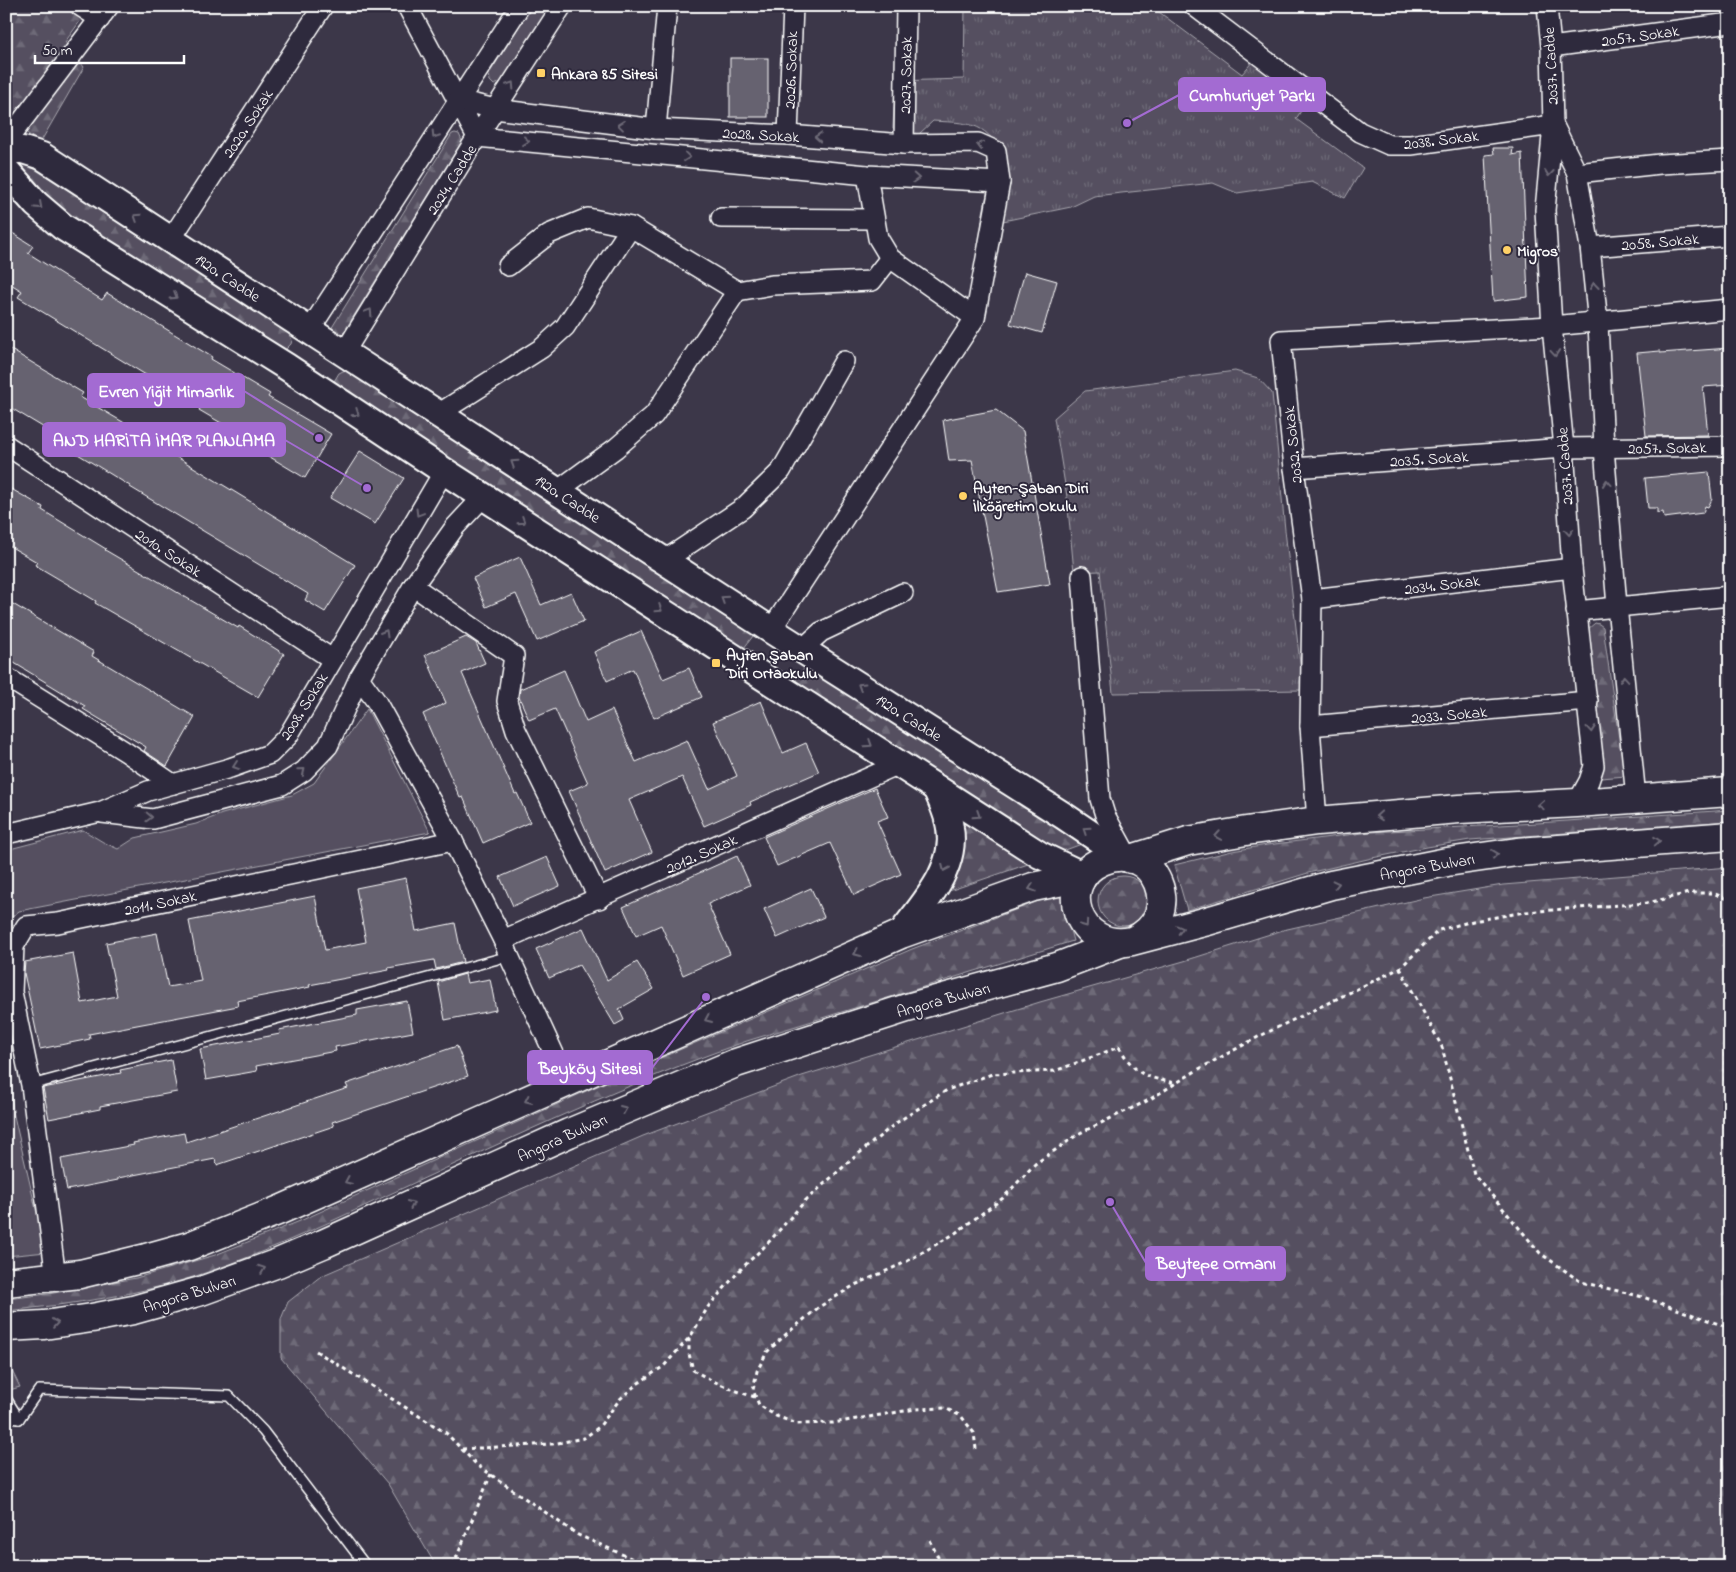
<svg xmlns="http://www.w3.org/2000/svg" width="1736" height="1572" font-family="'Indie Flower',sans-serif">
<defs>
<pattern id="forest-firs" width="22" height="20" patternUnits="userSpaceOnUse" patternTransform="scale(1.25)"><rect width="22" height="20" fill="#555060"/><path d="M5 1l3.5 6h-7zM16 11l3.5 6h-7z" fill="#6e6a78"/></pattern>
<pattern id="park-tufts" width="24" height="20" patternUnits="userSpaceOnUse" patternTransform="scale(1.25)"><rect width="24" height="20" fill="#555060"/><path d="M3 7l-1-3M5 7V3M7 7l1-3M15 17l-1-3M17 17v-4M19 17l1-3" fill="none" stroke="#6e6a78"/></pattern>
</defs>
<rect width="100%" height="100%" fill="#3c3749"/>
<filter id="ink" filterUnits="userSpaceOnUse"><feTurbulence type="fractalNoise" baseFrequency=".02" numOctaves="2"/><feDisplacementMap in="SourceGraphic" scale="10" xChannelSelector="R" yChannelSelector="G"/><feConvolveMatrix kernelMatrix="1 2 1 2 8 2 1 2 1" color-interpolation-filters="sRGB"/></filter>
<g filter="url(#ink)">
<g fill="#555060" stroke="#aaa8b0">
<path d="M 532,6 L 550,6 L 502,80 L 499,83 L 494,85 L 490,81 L 489,74 Z"/>
<path d="M 367,709 L 430,832 L 19,911 L 6,922 L 6,850 L 83,830 L 103,842 L 118,849 L 135,838 L 196,824 L 222,814 L 292,795 L 314,783 Z"/>
<path d="M 6,1067 L 14,1116 L 46,1252 L 6,1256 Z"/>
<path d="M 6,1359 L 20,1387 L 6,1391 Z"/>
</g>
<g fill="url(#forest-firs)" stroke="#aaa8b0">
<path d="M 6,6 L 91,6 L 65,42 L 84,67 L 40,143 L 6,117 Z"/>
<path d="M 455,133 L 459,134 L 462,141 L 342,335 L 331,329 L 452,134 Z"/>
<path d="M 19,161 L 30,166 L 287,331 L 292,340 L 291,344 L 285,350 L 66,217 L 15,163 Z"/>
<path d="M 345,370 L 753,633 L 753,636 L 744,648 L 741,648 L 333,383 L 339,373 Z"/>
<path d="M 1595,623 L 1599,624 L 1603,627 L 1620,746 L 1626,776 L 1601,778 L 1604,766 L 1603,756 L 1587,632 L 1588,629 Z"/>
<path d="M 806,666 L 1087,842 L 1060,852 L 794,683 Z"/>
<path d="M 1730,810 L 1730,821 L 1470,840 L 1427,847 L 1372,858 L 1308,873 L 1187,910 L 1174,865 L 1232,851 L 1267,845 L 1371,832 L 1537,823 Z"/>
<path d="M 955,815 L 1034,862 L 943,893 Z"/>
<path d="M 1730,867 L 1730,1566 L 436,1566 L 388,1484 L 281,1358 L 281,1319 L 288,1302 L 321,1276 L 643,1136 L 802,1076 L 1040,1002 L 1184,961 L 1283,930 L 1424,898 L 1503,885 Z"/>
<circle cx="1123" cy="901" r="25"/>
<path d="M 1060,893 L 1073,941 L 747,1041 C 629,1082 516,1136 403,1188 C 338,1218 273,1250 205,1273 C 141,1295 73,1304 6,1311 L 6,1299 L 48,1294 L 136,1278 L 215,1255 L 300,1221 L 626,1073 L 912,949 Z"/>
</g>
<g fill="url(#park-tufts)" stroke="#aaa8b0">
<path d="M 965,6 L 1151,6 L 1242,74 L 1253,61 L 1307,101 L 1296,119 L 1363,168 L 1345,198 L 1312,182 L 1237,193 L 1213,183 L 1094,196 L 1071,207 L 1003,221 L 999,234 L 982,233 L 981,228 L 982,218 L 997,146 C 982,120 960,123 933,121 L 919,134 L 898,133 L 893,128 L 895,81 L 964,79 Z"/>
<path d="M 1235,371 L 1258,378 L 1272,393 L 1285,530 L 1303,690 L 1113,693 L 1100,571 L 1074,572 L 1067,497 L 1054,418 L 1085,391 Z"/>
</g>
<g fill="#666270" stroke="#fff">
<rect x="730" y="58" width="38" height="59"/>
<path d="M 1493,148 L 1513,148 L 1512,155 L 1522,153 L 1528,297 L 1493,301 L 1485,155 L 1494,154 Z"/>
<path d="M 6,229 L 33,246 L 28,253 L 102,300 L 107,293 L 212,357 L 211,359 L 270,394 L 268,397 L 331,434 L 305,478 L 260,451 L 262,447 L 199,410 L 200,408 L 18,297 L 22,291 L 6,281 Z"/>
<path d="M 1025,272 L 1057,281 L 1042,333 L 1010,324 Z"/>
<path d="M 6,347 L 83,393 L 80,397 L 140,432 L 139,434 L 355,565 L 325,612 L 305,600 L 308,594 L 130,487 L 130,486 L 68,448 L 71,444 L 6,405 Z"/>
<path d="M 1730,348 L 1730,385 L 1703,387 L 1708,435 L 1646,436 L 1637,353 L 1660,351 L 1660,353 Z"/>
<path d="M 996,410 L 1023,431 L 1050,584 L 998,592 L 972,460 L 949,461 L 943,420 Z"/>
<path d="M 360,451 L 404,478 L 375,524 L 330,498 Z"/>
<path d="M 1709,472 L 1712,499 L 1708,507 L 1705,506 L 1703,513 L 1664,518 L 1663,512 L 1657,513 L 1657,508 L 1648,508 L 1645,478 Z"/>
<path d="M 6,486 L 43,507 L 42,510 L 106,549 L 105,550 L 238,628 L 239,626 L 284,654 L 258,697 L 95,603 L 96,601 L 35,565 L 37,562 L 6,544 Z"/>
<path d="M 520,557 L 541,605 L 571,592 L 584,621 L 537,641 L 516,594 L 486,607 L 473,578 Z"/>
<path d="M 6,600 L 94,652 L 92,656 L 195,717 L 167,766 L 144,751 L 146,747 L 83,709 L 85,706 L 6,658 Z"/>
<path d="M 641,631 L 663,679 L 689,668 L 702,697 L 654,718 L 633,669 L 607,681 L 594,652 Z"/>
<path d="M 466,637 L 476,643 L 485,663 L 462,673 L 515,794 L 517,793 L 530,822 L 483,843 L 463,797 L 460,798 L 423,714 L 446,703 L 425,655 Z"/>
<path d="M 564,670 L 586,722 L 612,710 L 636,762 L 687,740 L 709,789 L 737,776 L 713,722 L 761,701 L 783,753 L 806,743 L 819,772 L 750,802 L 751,805 L 704,826 L 682,777 L 629,800 L 652,852 L 605,873 L 569,791 L 588,783 L 555,709 L 529,720 L 519,697 L 520,689 Z"/>
<path d="M 875,788 L 888,817 L 877,821 L 901,874 L 854,895 L 830,843 L 777,866 L 764,837 Z"/>
<path d="M 737,856 L 750,885 L 708,904 L 730,954 L 683,975 L 661,925 L 636,936 L 623,907 Z"/>
<path d="M 547,857 L 560,886 L 513,906 L 500,877 Z"/>
<path d="M 406,878 L 416,931 L 455,923 L 463,962 L 436,969 L 434,960 L 388,968 L 389,970 L 309,985 L 310,987 L 237,1001 L 238,1006 L 89,1034 L 90,1039 L 40,1049 L 24,973 L 25,962 L 73,953 L 82,1003 L 117,996 L 106,943 L 157,933 L 168,987 L 201,981 L 189,921 L 315,896 L 325,950 L 366,942 L 356,888 Z"/>
<path d="M 811,888 L 824,917 L 777,938 L 764,909 Z"/>
<path d="M 583,928 L 607,980 L 637,962 L 654,989 L 619,1009 L 624,1020 L 615,1025 L 579,965 L 549,978 L 536,949 Z"/>
<path d="M 465,974 L 467,983 L 490,979 L 496,1010 L 445,1020 L 438,982 Z"/>
<path d="M 407,1001 L 413,1032 L 335,1047 L 336,1051 L 256,1066 L 257,1071 L 206,1080 L 200,1049 L 280,1034 L 279,1030 L 357,1015 L 357,1010 Z"/>
<path d="M 457,1046 L 468,1076 L 332,1122 L 334,1126 L 217,1165 L 215,1159 L 118,1178 L 118,1180 L 67,1190 L 61,1159 L 134,1145 L 133,1143 L 184,1133 L 186,1142 L 348,1088 L 346,1084 Z"/>
<path d="M 171,1060 L 177,1092 L 100,1106 L 100,1109 L 49,1119 L 43,1088 L 121,1073 L 120,1070 Z"/>
</g>
<g fill="none" stroke-linecap="round" stroke-linejoin="round">
<defs>
<g id="lane">
<path d="M 31,1085 L 509,956"/>
<path d="M 6,1398 L 19,1419 L 6,1417"/>
<path d="M 19,1419 L 39,1390 L 229,1396 L 263,1431 L 366,1566"/>
</g>
<g id="street">
<path d="M 80,6 L 100,19"/>
<path d="M 407,6 L 477,137 L 867,175 L 1000,182"/>
<path d="M 1194,6 L 1360,132 L 1389,145 L 1411,145 L 1553,125"/>
<path d="M 1547,6 L 1551,47 L 1553,125 L 1545,210 L 1552,326 L 1564,448 L 1572,568 L 1594,766 L 1589,781 L 1577,803"/>
<path d="M 1551,47 L 1730,23"/>
<path d="M 458,100 L 495,109 L 656,129 L 788,135 L 904,144 L 978,143 L 996,151 L 1000,182 L 975,318 L 890,258 L 878,238 L 867,175"/>
<path d="M 1554,126 L 1577,173 L 1590,247 L 1598,323 L 1604,448 L 1617,606 L 1636,798"/>
<path d="M 656,129 L 667,6"/>
<path d="M 788,135 L 793,6"/>
<path d="M 6,142 L 109,6"/>
<path d="M 904,144 L 906,6"/>
<path d="M 1577,173 L 1660,164 L 1730,160"/>
<path d="M 721,218 L 874,219"/>
<path d="M 171,239 L 323,6"/>
<path d="M 1590,247 L 1730,236"/>
<path d="M 508,266 L 549,234 L 588,218 L 631,227 L 737,291 L 772,285 L 872,281 L 890,258"/>
<path d="M 309,331 L 520,6"/>
<path d="M 344,353 L 477,137 L 562,6"/>
<path d="M 438,414 L 542,348 L 565,327 L 631,227"/>
<path d="M 6,445 L 332,659"/>
<path d="M 1294,468 L 1564,448 L 1730,446"/>
<path d="M 557,491 L 616,448 L 654,415 L 737,291"/>
<path d="M 665,560 L 743,508 L 781,471 L 844,361"/>
<path d="M 1082,576 L 1100,799 L 1105,815 L 1128,857"/>
<path d="M 413,586 L 514,656 L 507,701 L 516,730 L 599,899"/>
<path d="M 1312,599 L 1572,568"/>
<path d="M 1576,611 L 1730,596"/>
<path d="M 771,630 L 975,318"/>
<path d="M 805,651 L 811,641 L 821,632 L 903,593"/>
<path d="M 6,677 L 126,752 L 173,784"/>
<path d="M 359,678 L 376,701 L 453,841 L 503,940 L 509,956 L 567,1082"/>
<path d="M 1310,726 L 1588,701"/>
<path d="M 102,813 L 153,819 L 282,785 L 304,771 L 328,746 L 359,678 L 413,586 L 455,527 L 483,497"/>
<path d="M 1317,821 L 1310,726 L 1312,599 L 1294,468 L 1281,340 L 1552,326 L 1730,309"/>
<path d="M 6,834 L 100,812 L 148,791 L 230,768 L 270,754 L 288,736 L 444,471"/>
<path d="M 503,940 L 899,764"/>
<path d="M 56,1278 L 31,1085 L 12,992 L 14,946 L 26,926 L 58,923 L 453,841"/>
</g>
<g id="secondary">
<path d="M 6,150 L 23,150 L 42,156 L 344,353 L 771,630 L 1064,816 L 1126,858"/>
<path d="M 6,170 L 36,204 L 63,227 L 287,367 L 444,471 L 1040,855 L 1084,876"/>
<path d="M 901,934 C 923,904 957,869 950,828 C 948,814 942,801 936,788"/>
</g>
<g id="primary">
<path d="M 1131,859 L 1188,841 L 1246,831 L 1317,821 L 1459,809 L 1577,803 L 1730,792"/>
<path d="M 1132,941 C 1189,916 1154,838 1102,861 C 1054,881 1077,953 1132,941 L 1204,922 L 1331,885 L 1447,862 L 1517,852 L 1730,836"/>
<path d="M 6,1282 L 80,1274 L 146,1258 L 189,1246 L 280,1210 L 901,934 L 1033,887 L 1063,881 L 1080,881"/>
<path d="M 6,1327 L 44,1325 L 92,1318 L 133,1310 L 201,1291 L 278,1263 L 323,1244 L 569,1133 L 736,1063 L 907,1008 L 1057,967 L 1120,943"/>
</g>
</defs>
<use href="#lane" stroke="#fff" stroke-width="12"/>
<use href="#street" stroke="#fff" stroke-width="22"/>
<use href="#secondary" stroke="#fff" stroke-width="30"/>
<use href="#primary" stroke="#fff" stroke-width="31"/>
<g stroke="#fff" stroke-width="3" stroke-dasharray="4 4" stroke-linecap="butt">
<path d="M 1730,957 L 1725,1008 L 1725,1128 L 1730,1163"/>
<path d="M 1400,968 L 1442,1047 L 1474,1174 L 1540,1253 L 1581,1282 L 1643,1297 L 1730,1328"/>
<path d="M 316,1351 L 446,1433 L 477,1465 L 578,1535 L 649,1566"/>
<path d="M 755,1397 C 732,1390 713,1382 693,1370 L 689,1354 L 689,1339 L 708,1307 L 740,1270 L 766,1245 L 806,1200 L 850,1161 L 896,1123 L 947,1090 L 992,1074 L 1055,1071 L 1119,1047 C 1136,1075 1144,1077 1176,1083"/>
<path d="M 462,1449 L 552,1444 L 584,1438 L 599,1427 L 620,1399 L 637,1384 L 664,1366 L 688,1339"/>
<path d="M 976,1449 L 974,1433 L 961,1416 L 945,1408 L 916,1409 L 833,1423 L 797,1424 L 776,1416 L 759,1405 L 753,1390 L 757,1371 L 767,1352 L 784,1336 L 819,1307 L 855,1285 L 904,1263 L 954,1234 L 1003,1198 L 1035,1164 L 1080,1133 L 1147,1101 L 1199,1069 L 1260,1036 L 1400,968 L 1439,930 L 1473,921 L 1525,912 L 1647,903 L 1689,893 L 1713,893 L 1730,900"/>
<path d="M 930,1540 L 942,1566"/>
<path d="M 453,1566 L 491,1474"/>
</g>
<use href="#lane" stroke="#2f2a3d" stroke-width="9"/>
<use href="#street" stroke="#2f2a3d" stroke-width="19"/>
<use href="#secondary" stroke="#2f2a3d" stroke-width="26"/>
<use href="#primary" stroke="#2f2a3d" stroke-width="28"/>
</g>
<defs><path id="oneway-chevron" d="M-2-3.5L2.5 0L-2 3.5" fill="none" stroke-width="1.6" stroke-linecap="round" stroke-linejoin="round" transform="scale(1.25)"/></defs>
<g stroke="#6d6a77">
<use href="#oneway-chevron" transform="translate(511 85) rotate(-57)"/>
<use href="#oneway-chevron" transform="translate(621 125) rotate(-173)"/>
<use href="#oneway-chevron" transform="translate(435 135) rotate(123)"/>
<use href="#oneway-chevron" transform="translate(818 137) rotate(-175)"/>
<use href="#oneway-chevron" transform="translate(526 141) rotate(6)"/>
<use href="#oneway-chevron" transform="translate(980 145) rotate(-165)"/>
<use href="#oneway-chevron" transform="translate(687 157) rotate(6)"/>
<use href="#oneway-chevron" transform="translate(1549 173) rotate(96)"/>
<use href="#oneway-chevron" transform="translate(916 178) rotate(3)"/>
<use href="#oneway-chevron" transform="translate(39 206) rotate(42)"/>
<use href="#oneway-chevron" transform="translate(137 217) rotate(-147)"/>
<use href="#oneway-chevron" transform="translate(1594 286) rotate(-96)"/>
<use href="#oneway-chevron" transform="translate(174 296) rotate(32)"/>
<use href="#oneway-chevron" transform="translate(369 312) rotate(-58)"/>
<use href="#oneway-chevron" transform="translate(1555 353) rotate(85)"/>
<use href="#oneway-chevron" transform="translate(356 413) rotate(34)"/>
<use href="#oneway-chevron" transform="translate(514 463) rotate(-147)"/>
<use href="#oneway-chevron" transform="translate(1607 483) rotate(-95)"/>
<use href="#oneway-chevron" transform="translate(419 513) rotate(121)"/>
<use href="#oneway-chevron" transform="translate(522 521) rotate(33)"/>
<use href="#oneway-chevron" transform="translate(1569 532) rotate(86)"/>
<use href="#oneway-chevron" transform="translate(724 599) rotate(-147)"/>
<use href="#oneway-chevron" transform="translate(659 609) rotate(33)"/>
<use href="#oneway-chevron" transform="translate(385 633) rotate(-60)"/>
<use href="#oneway-chevron" transform="translate(1624 679) rotate(-95)"/>
<use href="#oneway-chevron" transform="translate(861 686) rotate(-148)"/>
<use href="#oneway-chevron" transform="translate(1591 729) rotate(85)"/>
<use href="#oneway-chevron" transform="translate(869 744) rotate(33)"/>
<use href="#oneway-chevron" transform="translate(236 766) rotate(161)"/>
<use href="#oneway-chevron" transform="translate(302 771) rotate(-39)"/>
<use href="#oneway-chevron" transform="translate(1541 805) rotate(177)"/>
<use href="#oneway-chevron" transform="translate(977 815) rotate(33)"/>
<use href="#oneway-chevron" transform="translate(1379 816) rotate(175)"/>
<use href="#oneway-chevron" transform="translate(149 817) rotate(2)"/>
<use href="#oneway-chevron" transform="translate(1086 830) rotate(-146)"/>
<use href="#oneway-chevron" transform="translate(1218 836) rotate(170)"/>
<use href="#oneway-chevron" transform="translate(1657 841) rotate(-4)"/>
<use href="#oneway-chevron" transform="translate(1495 854) rotate(-7)"/>
<use href="#oneway-chevron" transform="translate(945 868) rotate(114)"/>
<use href="#oneway-chevron" transform="translate(1336 884) rotate(-13)"/>
<use href="#oneway-chevron" transform="translate(1032 888) rotate(162)"/>
<use href="#oneway-chevron" transform="translate(1085 924) rotate(55)"/>
<use href="#oneway-chevron" transform="translate(1180 929) rotate(-15)"/>
<use href="#oneway-chevron" transform="translate(857 953) rotate(156)"/>
<use href="#oneway-chevron" transform="translate(708 1019) rotate(156)"/>
<use href="#oneway-chevron" transform="translate(528 1100) rotate(155)"/>
<use href="#oneway-chevron" transform="translate(624 1109) rotate(-23)"/>
<use href="#oneway-chevron" transform="translate(348 1181) rotate(156)"/>
<use href="#oneway-chevron" transform="translate(411 1204) rotate(-24)"/>
<use href="#oneway-chevron" transform="translate(262 1269) rotate(-21)"/>
<use href="#oneway-chevron" transform="translate(55 1323) rotate(-8)"/>
</g>
</g>
<g fill="#ffd166" stroke="#2f2a3d" stroke-width="2">
<rect x="536" y="68" width="10" height="10" rx="2.5"/>
<circle cx="1507" cy="250" r="5"/>
<circle cx="963" cy="496" r="5"/>
<rect x="711" y="658" width="10" height="10" rx="2.5"/>
</g>
<g text-anchor="middle" stroke-width="4" stroke-linejoin="round" paint-order="stroke">
<g font-size="16" fill="#fff" stroke="#2f2a3d">
<text transform="translate(1640 35) rotate(-8)" y="6">2057. Sokak</text>
<text transform="translate(1550 66) rotate(-93)" y="6">2037. Cadde</text>
<text transform="translate(790 70) rotate(-88)" y="6">2026. Sokak</text>
<text transform="translate(905 75) rotate(-89)" y="6">2027. Sokak</text>
<text transform="translate(247 123) rotate(-57)" y="6">2020. Sokak</text>
<text transform="translate(761 134) rotate(3)" y="6">2028. Sokak</text>
<text transform="translate(1441 139) rotate(-7)" y="6">2038. Sokak</text>
<text transform="translate(451 179) rotate(-58)" y="6">2024. Cadde</text>
<text transform="translate(1660 241) rotate(-5)" y="6">2058. Sokak</text>
<text transform="translate(228 277) rotate(33)" y="6">1920. Cadde</text>
<text transform="translate(1292 445) rotate(-96)" y="6">2032. Sokak</text>
<text transform="translate(1667 447) rotate(-1)" y="6">2057. Sokak</text>
<text transform="translate(1429 458) rotate(-4)" y="6">2035. Sokak</text>
<text transform="translate(1564 466) rotate(-94)" y="6">2037. Cadde</text>
<text transform="translate(568 498) rotate(33)" y="6">1920. Cadde</text>
<text transform="translate(169 552) rotate(33)" y="6">2010. Sokak</text>
<text transform="translate(1442 584) rotate(-7)" y="6">2034. Sokak</text>
<text transform="translate(303 706) rotate(-58)" y="6">2008. Sokak</text>
<text transform="translate(1449 714) rotate(-5)" y="6">2033. Sokak</text>
<text transform="translate(909 717) rotate(32)" y="6">1920. Cadde</text>
<text transform="translate(701 853) rotate(-24)" y="6">2012. Sokak</text>
<text transform="translate(1427 866) rotate(-10)" y="6">Angora Bulvarı</text>
<text transform="translate(160 902) rotate(-12)" y="6">2011. Sokak</text>
<text transform="translate(943 999) rotate(-15)" y="6">Angora Bulvarı</text>
<text transform="translate(562 1137) rotate(-24)" y="6">Angora Bulvarı</text>
<text transform="translate(189 1293) rotate(-17)" y="6">Angora Bulvarı</text>
</g>
<g font-size="16" font-weight="bold" fill="#fff" stroke="#2f2a3d" text-anchor="start">
<text x="551" y="79">Ankara 85 Sitesi</text>
<text x="1517" y="256">Migros</text>
<text x="973" y="493">Ayten-Şaban Diri<tspan x="973" dy="18">İlköğretim Okulu</tspan></text>
<text x="726" y="660">Ayten Şaban<tspan x="726" dy="18">Diri Ortaokulu</tspan></text>
</g>
</g>
<path fill="none" stroke="#a36bd2" stroke-width="2" d="M1127 123L1179 95M319 438L244 391M367 488L285 440M706 997L652 1068M1110 1202L1146 1263"/>
<g fill="#a36bd2" stroke="#2f2a3d" stroke-width="2">
<circle cx="1127" cy="123" r="5"/>
<circle cx="319" cy="438" r="5"/>
<circle cx="367" cy="488" r="5"/>
<circle cx="706" cy="997" r="5"/>
<circle cx="1110" cy="1202" r="5"/>
</g>
<g fill="#a36bd2" stroke="#a36bd2" stroke-width="2">
<rect x="1179" y="78" width="146" height="33" rx="5"/>
<rect x="88" y="374" width="156" height="33" rx="5"/>
<rect x="43" y="423" width="242" height="33" rx="5"/>
<rect x="528" y="1051" width="124" height="33" rx="5"/>
<rect x="1146" y="1247" width="139" height="33" rx="5"/>
</g>
<g font-size="18" text-anchor="middle" font-weight="bold" fill="#fff">
<text x="1252" y="101">Cumhuriyet Parkı</text>
<text x="166" y="397">Evren Yiğit Mimarlık</text>
<text x="164" y="446">AND HARİTA İMAR PLANLAMA</text>
<text x="590" y="1074">Beyköy Sitesi</text>
<text x="1216" y="1269">Beytepe Ormanı</text>
</g>
<rect width="1736" height="1572" fill="none" stroke="#2f2a3d" stroke-width="25"/>
<rect x="12" y="12" width="1711" height="1547" fill="none" stroke="#fff" stroke-width="2" filter="url(#ink)"/>
<path d="M35 55v8h149v-8" fill="none" stroke="#ffffff" stroke-width="2.5"/>
<text x="42" y="55" font-size="15" fill="#ffffff" stroke="#2f2a3d" stroke-width="4" paint-order="stroke">50 m</text>
</svg>
